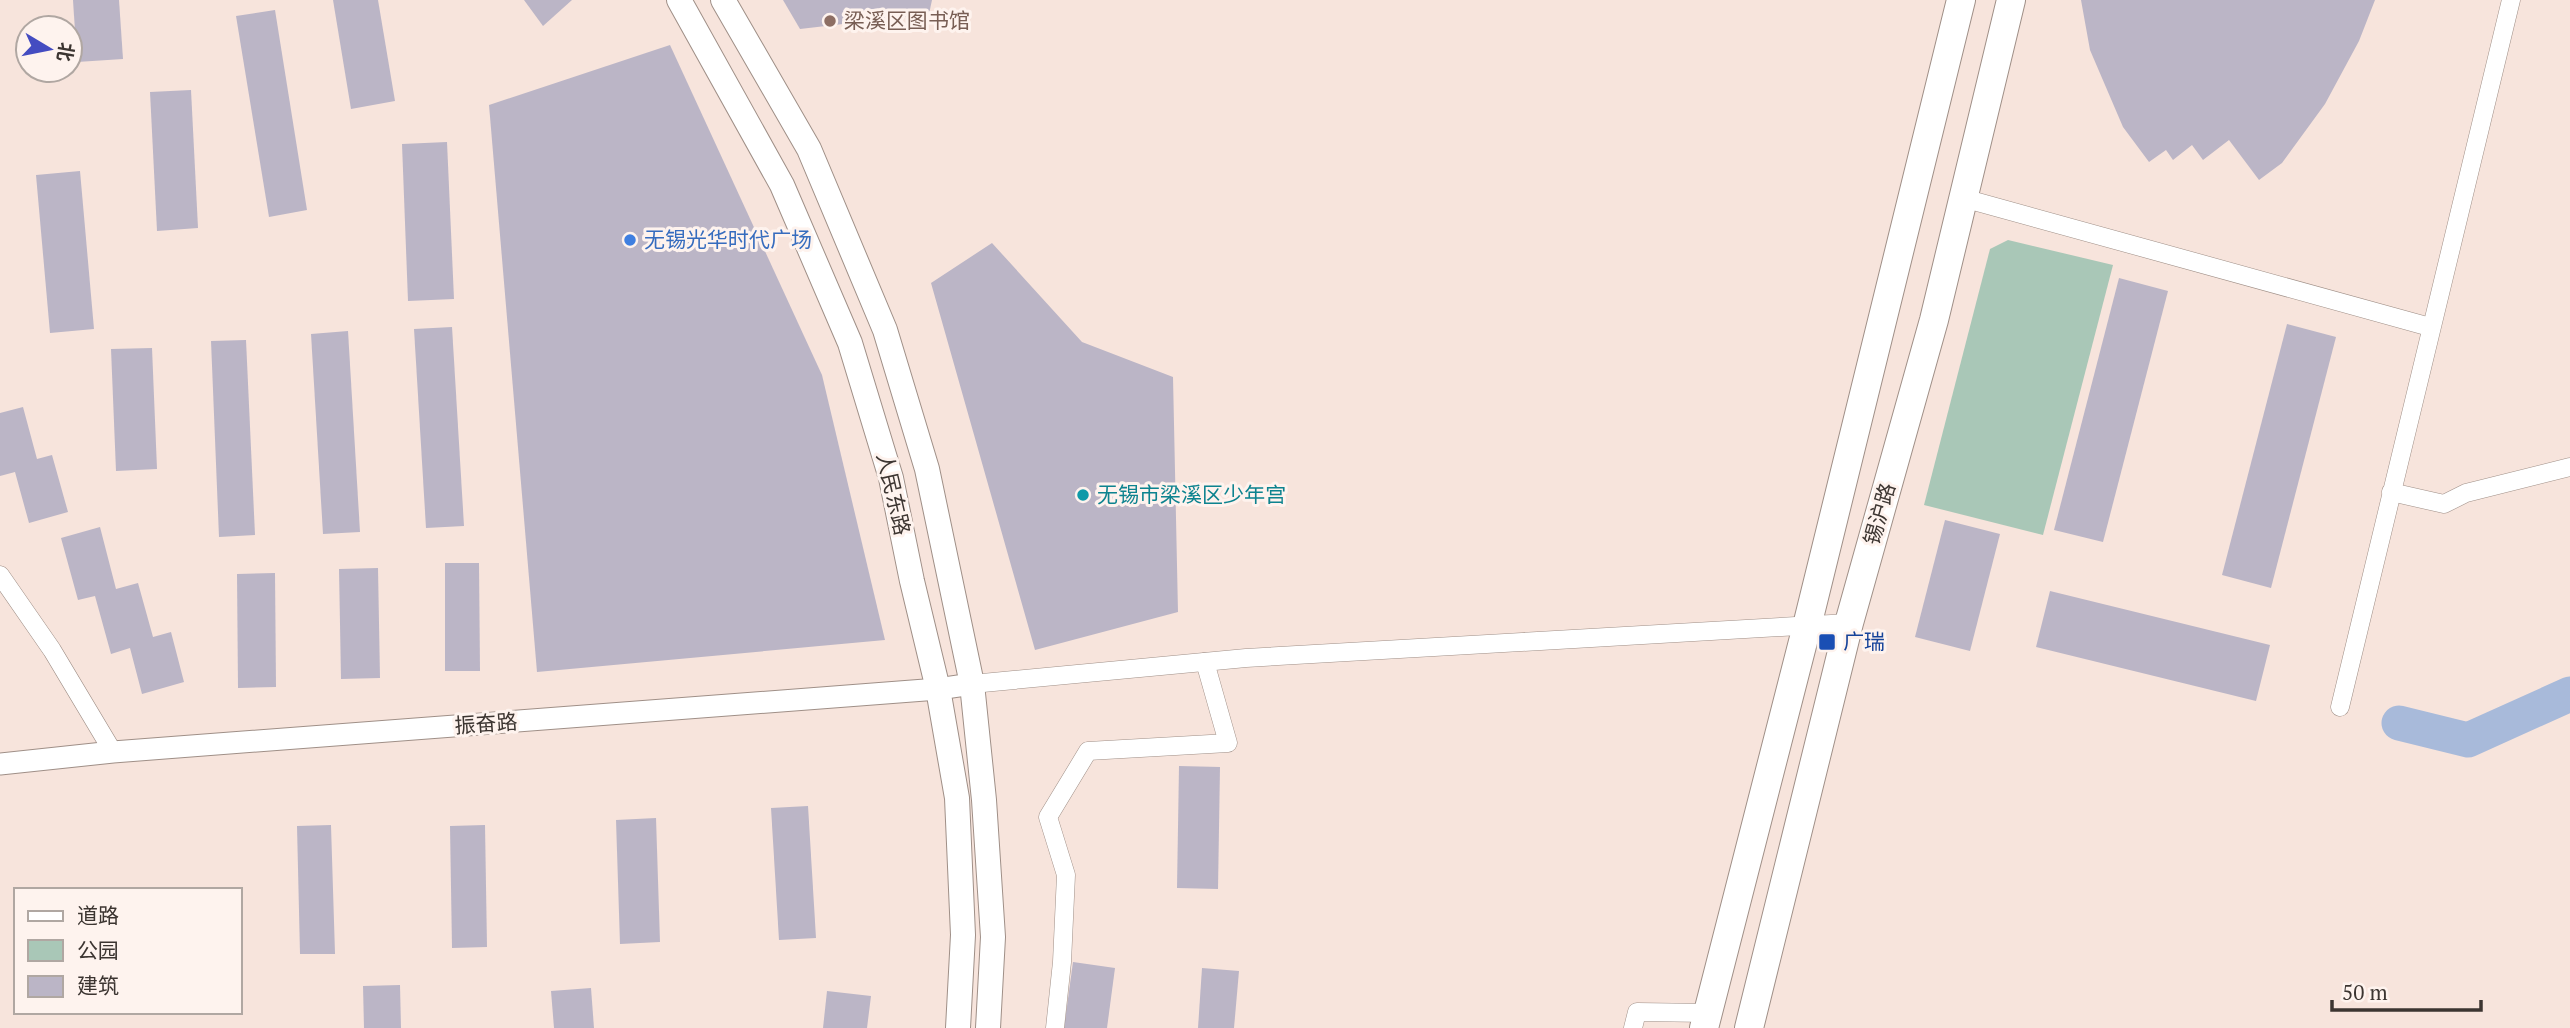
<svg xmlns="http://www.w3.org/2000/svg" width="2570" height="1028" font-family="'PT Serif','Noto Sans SC',serif">
<rect width="100%" height="100%" fill="#f7e4dc"/>
<path fill="#a9c7b7" d="M 2008,240 L 2113,265 L 2043,535 L 1924,505 L 1990,249 Z"/>
<g fill="none" stroke-linecap="round" stroke-linejoin="round">
<path stroke="#a8bada" stroke-width="35" d="M 2399,723 L 2468,740 L 2570,694"/>
</g>
<g fill="#bbb5c6">
<path d="M 73,0 L 119,0 L 123,59 L 77,62 Z"/>
<path d="M 333,0 L 378,0 L 395,101 L 351,109 Z"/>
<path d="M 524,0 L 572,0 L 543,26 Z"/>
<path d="M 783,0 L 932,0 L 929,14 L 800,29 Z"/>
<path d="M 2081,0 L 2375,0 L 2359,41 L 2325,104 L 2282,163 L 2259,180 L 2229,140 L 2203,160 L 2192,145 L 2173,160 L 2166,150 L 2149,162 L 2123,127 L 2090,50 Z"/>
<path d="M 275,10 L 307,210 L 269,217 L 236,16 Z"/>
<path d="M 670,45 L 822,375 L 885,640 L 537,672 L 489,105 Z"/>
<path d="M 191,90 L 198,228 L 157,231 L 150,92 Z"/>
<path d="M 447,142 L 454,299 L 408,301 L 402,144 Z"/>
<path d="M 80,171 L 94,329 L 50,333 L 36,175 Z"/>
<path d="M 992,243 L 1082,342 L 1173,377 L 1178,612 L 1035,650 L 931,283 Z"/>
<path d="M 2119,278 L 2168,291 L 2103,542 L 2054,530 Z"/>
<path d="M 2287,324 L 2336,337 L 2271,588 L 2222,575 Z"/>
<path d="M 452,327 L 464,526 L 426,528 L 414,329 Z"/>
<path d="M 348,331 L 360,532 L 323,534 L 311,334 Z"/>
<path d="M 246,340 L 255,535 L 219,537 L 211,341 Z"/>
<path d="M 152,348 L 157,469 L 116,471 L 111,349 Z"/>
<path d="M 23,407 L 37,459 L 52,455 L 68,512 L 29,523 L 15,472 L 0,476 L 0,413 Z"/>
<path d="M 1945,520 L 2000,534 L 1970,651 L 1915,637 Z"/>
<path d="M 100,527 L 116,589 L 138,583 L 153,637 L 171,632 L 184,682 L 142,694 L 130,648 L 111,654 L 95,596 L 78,600 L 61,538 Z"/>
<path d="M 445,563 L 479,563 L 480,671 L 445,671 Z"/>
<path d="M 378,568 L 380,678 L 341,679 L 339,569 Z"/>
<path d="M 275,573 L 276,687 L 238,688 L 237,574 Z"/>
<path d="M 2050,591 L 2270,645 L 2256,701 L 2036,647 Z"/>
<path d="M 1179,766 L 1220,767 L 1218,889 L 1177,888 Z"/>
<path d="M 808,806 L 816,938 L 779,940 L 771,808 Z"/>
<path d="M 656,818 L 660,942 L 620,944 L 616,820 Z"/>
<path d="M 331,825 L 335,954 L 300,954 L 297,826 Z"/>
<path d="M 485,825 L 487,947 L 452,948 L 450,826 Z"/>
<path d="M 1073,962 L 1115,968 L 1107,1028 L 1064,1028 Z"/>
<path d="M 1202,968 L 1239,971 L 1234,1028 L 1198,1028 Z"/>
<path d="M 400,985 L 401,1028 L 364,1028 L 363,986 Z"/>
<path d="M 591,988 L 594,1028 L 554,1028 L 551,991 Z"/>
<path d="M 827,991 L 871,996 L 867,1028 L 823,1028 Z"/>
</g>
<g fill="none" stroke-linecap="round" stroke-linejoin="round">
<defs>
<g id="minor">
<path d="M 1963,198 L 2430,327"/>
<path d="M 2391,492 L 2444,504 L 2466,493 L 2570,467"/>
<path d="M 0,575 L 52,650 L 113,752"/>
<path d="M 972,684 L 1246,658 L 1849,623"/>
<path d="M 2340,707 L 2511,0"/>
<path d="M 1055,1028 L 1062,962 L 1066,875 L 1048,817 L 1088,751 L 1228,743 L 1205,662"/>
<path d="M 1633,1028 L 1637,1012 L 1709,1013"/>
</g>
<path id="tertiary" d="M 0,764 L 113,752 L 938,689 L 972,684"/>
<g id="secondary">
<path d="M 679,0 L 782,185 L 850,343 L 891,478 L 912,581 L 938,689 L 957,798 L 963,935 L 958,1028"/>
<path d="M 723,0 L 809,149 L 885,330 L 927,469 L 972,684 L 984,800 L 993,937 L 988,1028"/>
</g>
<g id="primary">
<path d="M 1704,1028 L 1807,626 L 1961,0"/>
<path d="M 1749,1028 L 1849,623 L 1934,320 L 2011,0"/>
</g>
</defs>
<use href="#minor" stroke="#9f8f87" stroke-width="19"/>
<use href="#tertiary" stroke="#9f8f87" stroke-width="23"/>
<use href="#secondary" stroke="#9f8f87" stroke-width="26"/>
<use href="#primary" stroke="#9f8f87" stroke-width="30"/>
<use href="#minor" stroke="#fff" stroke-width="18"/>
<use href="#tertiary" stroke="#fff" stroke-width="21"/>
<use href="#secondary" stroke="#fff" stroke-width="24"/>
<use href="#primary" stroke="#fff" stroke-width="28"/>
</g>
<circle fill="#8d6e63" stroke="#fef3ee" stroke-width="2.5" cx="830" cy="21" r="7"/>
<circle fill="#3f7fe0" stroke="#fef3ee" stroke-width="2.5" cx="630" cy="240" r="7"/>
<circle fill="#0f9aa8" stroke="#fef3ee" stroke-width="2.5" cx="1083" cy="495" r="7"/>
<rect fill="#1a4fb4" stroke="#fef3ee" stroke-width="2.5" x="1818" y="633" width="18" height="18" rx="3.5"/>
<g text-anchor="middle" stroke-width="6" stroke-linejoin="round" paint-order="stroke">
<g font-size="21" fill="#785e54" stroke="#fef3ee" text-anchor="start">
<text x="844" y="28">梁溪区图书馆</text>
</g>
<g font-size="21" fill="#366cbe" stroke="#fef3ee" text-anchor="start">
<text x="644" y="247">无锡光华时代广场</text>
</g>
<g font-size="21" fill="#3c3531" stroke="#fef3ee">
<text transform="translate(893 494) rotate(77)" y="7">人民东路</text>
<text transform="translate(1880 514) rotate(-74)" y="7">锡沪路</text>
<text transform="translate(486 724) rotate(-4)" y="7">振奋路</text>
</g>
<g font-size="21" fill="#0d838f" stroke="#fef3ee" text-anchor="start">
<text x="1097" y="502">无锡市梁溪区少年宫</text>
</g>
<g font-size="21" fill="#164399" stroke="#fef3ee" text-anchor="start">
<text x="1843" y="649">广瑞</text>
</g>
</g>
<rect x="14" y="888" width="228" height="126" fill="#fef3ee" stroke="#b0a7a2" stroke-width="2"/>
<rect x="28" y="911" width="35" height="10" fill="#ffffff" stroke="#b0a7a2" stroke-width="2"/>
<text x="77" y="923" font-size="21" fill="#3c3531">道路</text>
<rect x="28" y="940" width="35" height="21" fill="#a9c7b7" stroke="#b0a7a2" stroke-width="2"/>
<text x="77" y="958" font-size="21" fill="#3c3531">公园</text>
<rect x="28" y="976" width="35" height="21" fill="#bbb5c6" stroke="#b0a7a2" stroke-width="2"/>
<text x="77" y="993" font-size="21" fill="#3c3531">建筑</text>
<g transform="translate(49 49) rotate(100)"><circle r="33" fill="#fef3ee" stroke="#b0a7a2" stroke-width="2"/>
<path d="M0-5L12 26L0 18L-12 26Z" fill="#444cc1"/>
<text y="-10" font-size="19" font-weight="bold" text-anchor="middle" fill="#3c3531">北</text>
</g>
<path d="M2332 1000v10h149v-10" fill="none" stroke="#3c3531" stroke-width="3.5"/>
<text x="2342" y="1000" font-size="21" fill="#3c3531" stroke="#fef3ee" stroke-width="5" paint-order="stroke">50 m</text>
</svg>
